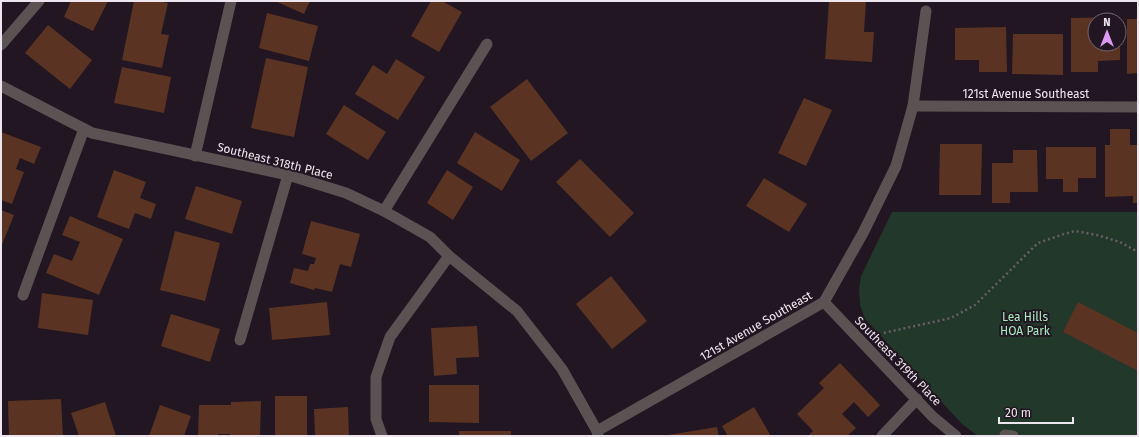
<svg xmlns="http://www.w3.org/2000/svg" width="1139" height="437" font-family="'Fira Sans',sans-serif">
<rect width="100%" height="100%" fill="#211621"/>
<path fill="#22382a" d="M 892,212 L 1138,212 L 1138,436 L 978,436 L 962,424 L 865,319 L 860,305 L 859,290 L 861,276 Z"/>
<g fill="#5a3322">
<path d="M 71,1 L 108,1 L 93,31 L 64,17 Z"/>
<path d="M 134,1 L 157,1 L 168,3 L 161,34 L 169,35 L 162,68 L 122,60 Z"/>
<path d="M 275,1 L 310,1 L 304,14 Z"/>
<path d="M 431,1 L 442,1 L 462,12 L 439,52 L 411,36 Z"/>
<path d="M 829,1 L 866,1 L 864,32 L 874,32 L 872,62 L 825,59 Z"/>
<path d="M 267,13 L 318,26 L 309,61 L 259,48 Z"/>
<path d="M 1120,17 L 1120,20 L 1095,20 L 1095,44 L 1120,44 L 1120,60 L 1098,61 L 1098,72 L 1071,72 L 1071,18 Z"/>
<path d="M 1127,19 L 1138,19 L 1138,73 L 1127,74 Z"/>
<path d="M 48,25 L 92,60 L 70,89 L 25,53 Z"/>
<path d="M 1006,27 L 1007,72 L 979,72 L 979,60 L 955,60 L 955,28 Z"/>
<path d="M 1013,34 L 1063,34 L 1063,75 L 1012,74 Z"/>
<path d="M 266,58 L 308,67 L 294,137 L 251,128 Z"/>
<path d="M 396,59 L 425,77 L 398,120 L 355,94 L 373,65 L 387,74 Z"/>
<path d="M 122,67 L 171,77 L 164,113 L 114,103 Z"/>
<path d="M 527,79 L 568,133 L 531,161 L 490,107 Z"/>
<path d="M 804,98 L 832,110 L 806,166 L 778,153 Z"/>
<path d="M 344,105 L 386,132 L 368,160 L 326,134 Z"/>
<path d="M 1110,129 L 1130,129 L 1130,145 L 1138,145 L 1138,203 L 1133,203 L 1133,196 L 1105,197 L 1105,145 L 1110,145 Z"/>
<path d="M 1,132 L 41,147 L 34,164 L 20,158 L 16,169 L 24,172 L 12,204 L 1,200 Z"/>
<path d="M 475,132 L 520,160 L 502,191 L 457,163 Z"/>
<path d="M 940,144 L 982,144 L 981,195 L 939,195 Z"/>
<path d="M 1046,147 L 1096,147 L 1096,178 L 1078,178 L 1078,192 L 1063,192 L 1063,179 L 1046,179 Z"/>
<path d="M 1013,150 L 1037,150 L 1038,192 L 1010,192 L 1010,203 L 992,203 L 992,163 L 1013,163 Z"/>
<path d="M 580,159 L 634,213 L 610,237 L 556,182 Z"/>
<path d="M 114,170 L 146,182 L 140,198 L 156,204 L 151,219 L 135,213 L 129,229 L 97,217 Z"/>
<path d="M 447,170 L 473,187 L 453,220 L 427,203 Z"/>
<path d="M 764,178 L 807,204 L 789,232 L 746,206 Z"/>
<path d="M 196,186 L 242,201 L 232,234 L 185,219 Z"/>
<path d="M 1,210 L 14,215 L 1,247 Z"/>
<path d="M 70,216 L 123,239 L 99,295 L 46,273 L 54,254 L 72,261 L 80,242 L 62,235 Z"/>
<path d="M 311,221 L 360,234 L 351,267 L 340,264 L 332,292 L 315,288 L 314,290 L 290,283 L 294,268 L 308,271 L 310,264 L 314,264 L 316,258 L 302,254 Z"/>
<path d="M 175,231 L 220,243 L 205,301 L 160,290 Z"/>
<path d="M 611,276 L 647,321 L 612,349 L 576,304 Z"/>
<path d="M 42,293 L 93,300 L 88,335 L 38,328 Z"/>
<path d="M 327,302 L 330,335 L 272,340 L 269,308 Z"/>
<path d="M 1078,302 L 1138,333 L 1138,371 L 1063,332 Z"/>
<path d="M 171,314 L 220,329 L 210,362 L 161,346 Z"/>
<path d="M 477,326 L 479,357 L 456,358 L 457,374 L 434,376 L 431,328 Z"/>
<path d="M 840,363 L 880,405 L 868,417 L 854,402 L 842,414 L 856,428 L 847,436 L 808,436 L 813,431 L 797,414 L 824,388 L 819,383 Z"/>
<path d="M 429,385 L 479,385 L 479,423 L 429,422 Z"/>
<rect x="275" y="396" width="32" height="40"/>
<path d="M 61,399 L 63,436 L 9,436 L 8,401 Z"/>
<path d="M 261,401 L 260,436 L 230,436 L 230,434 L 218,434 L 218,436 L 198,436 L 199,405 L 231,405 L 231,402 Z"/>
<path d="M 105,402 L 116,436 L 79,436 L 71,413 Z"/>
<path d="M 160,405 L 191,416 L 184,436 L 149,436 Z"/>
<path d="M 348,407 L 349,436 L 315,436 L 314,409 Z"/>
<path d="M 754,407 L 771,436 L 728,436 L 722,426 Z"/>
<path d="M 717,427 L 719,436 L 668,436 L 668,435 Z"/>
<rect x="459" y="431" width="52" height="5"/>
</g>
<g fill="none" stroke-linecap="round" stroke-linejoin="round">
<path stroke="#695f69" stroke-width="2.5" stroke-dasharray="2 3" stroke-linecap="butt" d="M 879,334 L 951,318 L 975,305 L 1038,243 L 1061,235 L 1075,231 L 1097,235 L 1120,242 L 1138,252"/>
<g stroke="#5b5253" stroke-width="11">
<path d="M 1,45 L 39,1"/>
<path d="M 195,156 L 231,1"/>
<path d="M 384,211 L 487,44"/>
<path d="M 23,295 L 84,129"/>
<path d="M 240,340 L 288,175"/>
<path d="M 882,436 L 917,399"/>
<path d="M 1005,436 L 1005,435 L 1013,436"/>
</g>
<g stroke="#5b5253" stroke-width="11">
<path d="M 1,86 L 92,133 L 288,175 L 346,193 L 384,211 L 430,237 L 449,256 L 517,311 L 562,369 L 597,431 L 598,436"/>
<path d="M 913,106 L 1138,107"/>
<path d="M 824,302 L 933,417 L 956,436"/>
<path d="M 597,431 L 824,302 L 863,233 L 896,166 L 913,106 L 926,11"/>
<path d="M 382,436 L 376,419 L 376,377 L 390,337 L 449,256"/>
</g>
</g>
<g text-anchor="middle" stroke-width="4" stroke-linejoin="round" paint-order="stroke">
<g font-size="12" fill="#eee6ee" stroke="#211621">
<text x="1026" y="98">121st Avenue Southeast</text>
<text transform="translate(275 161) rotate(14)" y="4">Southeast 318th Place</text>
<text transform="translate(756 326) rotate(-30)" y="4">121st Avenue Southeast</text>
<text transform="translate(898 361) rotate(46)" y="4">Southeast 319th Place</text>
</g>
<g font-size="12" fill="#a8edc1" stroke="#211621">
<text x="1025" y="321">Lea Hills<tspan x="1025" dy="14">HOA Park</tspan></text>
</g>
</g>
<rect width="1139" height="437" fill="none" stroke="#eee6ee" stroke-width="4"/>
<g transform="translate(1107 32)"><circle r="19" fill="#211621" stroke="#736973"/>
<path d="M0-3L7 15L0 10L-7 15Z" fill="#dd99f4"/>
<text y="-6" font-size="11" font-weight="bold" text-anchor="middle" fill="#eee6ee">N</text>
</g>
<path d="M999 417v6h74v-6" fill="none" stroke="#eee6ee" stroke-width="2"/>
<text x="1005" y="417" font-size="12" fill="#eee6ee" stroke="#211621" stroke-width="3" paint-order="stroke">20 m</text>
</svg>
